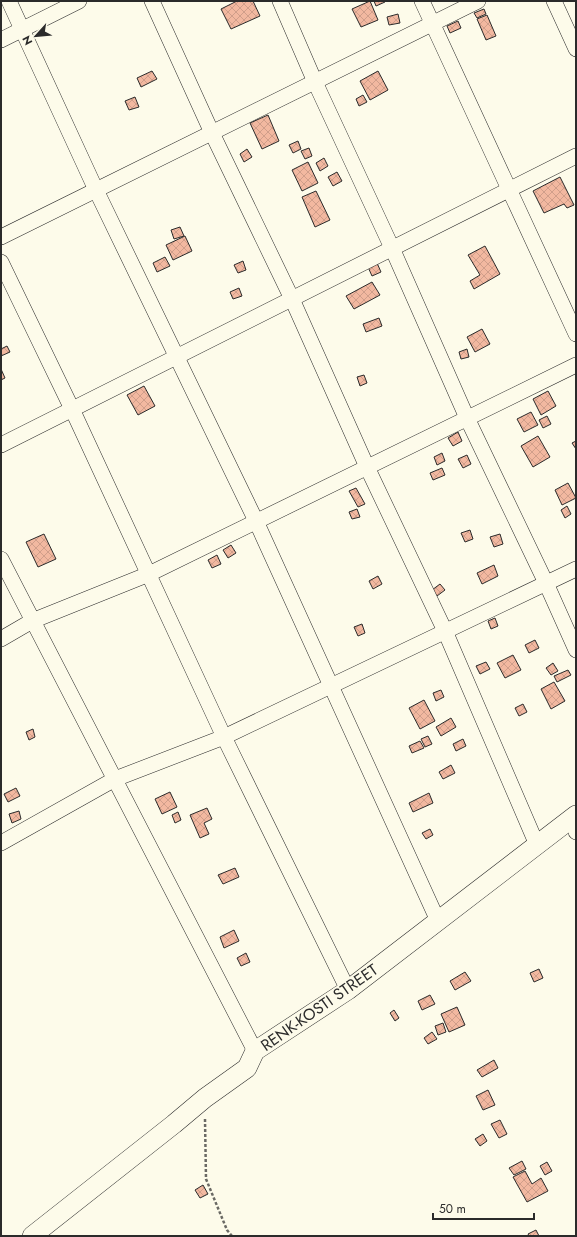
<svg xmlns="http://www.w3.org/2000/svg" width="577" height="1237" font-family="Jost,sans-serif">
<defs>
<pattern id="building-cross-hatch" width="8" height="8" patternUnits="userSpaceOnUse"><rect width="8" height="8" fill="#f2b8a0"/><path d="M0 0l8 8M0 8l8-8" fill="none" stroke="#d09e8a"/></pattern>
</defs>
<rect width="100%" height="100%" fill="#fdfbea"/>
<g fill="url(#building-cross-hatch)" stroke="#2b2b2b">
<path d="M 237,1 L 253,1 L 260,16 L 231,29 L 221,9 Z"/>
<path d="M 370,1 L 378,20 L 361,27 L 352,9 Z"/>
<path d="M 374,1 L 385,1 L 385,2 L 376,6 Z"/>
<path d="M 484,9 L 486,14 L 477,18 L 474,13 Z"/>
<path d="M 398,14 L 400,23 L 389,25 L 387,17 Z"/>
<path d="M 487,15 L 496,36 L 486,40 L 477,19 Z"/>
<path d="M 458,21 L 461,28 L 450,33 L 447,26 Z"/>
<path d="M 152,71 L 157,79 L 141,87 L 137,78 Z"/>
<path d="M 378,71 L 388,90 L 370,100 L 360,81 Z"/>
<path d="M 363,95 L 367,102 L 359,106 L 356,99 Z"/>
<path d="M 135,97 L 139,107 L 129,110 L 125,101 Z"/>
<path d="M 268,115 L 279,141 L 262,149 L 250,123 Z"/>
<path d="M 298,141 L 301,149 L 293,153 L 289,145 Z"/>
<path d="M 309,148 L 312,156 L 305,159 L 301,151 Z"/>
<path d="M 247,149 L 252,157 L 244,162 L 240,154 Z"/>
<path d="M 324,158 L 328,166 L 320,171 L 316,163 Z"/>
<path d="M 308,162 L 318,183 L 302,191 L 292,170 Z"/>
<path d="M 337,172 L 342,181 L 333,186 L 328,177 Z"/>
<path d="M 560,177 L 574,205 L 567,208 L 564,204 L 544,213 L 533,191 Z"/>
<path d="M 316,191 L 330,220 L 315,227 L 302,197 Z"/>
<path d="M 180,227 L 184,236 L 174,239 L 171,230 Z"/>
<path d="M 185,236 L 192,251 L 173,260 L 166,245 Z"/>
<path d="M 485,246 L 500,274 L 474,289 L 470,281 L 480,275 L 468,255 Z"/>
<path d="M 165,257 L 170,266 L 157,272 L 153,263 Z"/>
<path d="M 243,261 L 246,270 L 238,273 L 234,265 Z"/>
<path d="M 377,263 L 381,272 L 372,276 L 368,267 Z"/>
<path d="M 372,282 L 380,295 L 354,309 L 346,296 Z"/>
<path d="M 239,288 L 242,296 L 233,299 L 230,292 Z"/>
<path d="M 379,318 L 382,326 L 366,332 L 363,324 Z"/>
<path d="M 482,329 L 490,344 L 475,352 L 467,337 Z"/>
<path d="M 7,346 L 10,352 L 1,356 L 1,349 Z"/>
<path d="M 467,349 L 469,357 L 461,359 L 459,352 Z"/>
<path d="M 1,369 L 5,378 L 1,380 Z"/>
<path d="M 364,375 L 367,383 L 360,386 L 357,377 Z"/>
<path d="M 144,386 L 155,406 L 138,415 L 127,395 Z"/>
<path d="M 548,391 L 556,406 L 541,415 L 533,399 Z"/>
<path d="M 531,412 L 538,425 L 524,432 L 517,419 Z"/>
<path d="M 547,416 L 551,424 L 543,428 L 539,420 Z"/>
<path d="M 458,432 L 462,441 L 453,446 L 448,438 Z"/>
<path d="M 538,436 L 550,457 L 533,467 L 521,446 Z"/>
<path d="M 576,441 L 576,449 L 572,443 Z"/>
<path d="M 442,453 L 445,461 L 437,465 L 434,457 Z"/>
<path d="M 467,455 L 471,464 L 463,468 L 458,459 Z"/>
<path d="M 442,468 L 445,475 L 433,480 L 430,473 Z"/>
<path d="M 568,483 L 576,498 L 562,505 L 555,490 Z"/>
<path d="M 356,488 L 365,504 L 358,507 L 349,491 Z"/>
<path d="M 567,506 L 571,514 L 565,518 L 561,510 Z"/>
<path d="M 357,509 L 360,517 L 352,519 L 349,512 Z"/>
<path d="M 470,530 L 473,539 L 465,542 L 461,533 Z"/>
<path d="M 44,534 L 56,559 L 38,567 L 26,542 Z"/>
<path d="M 500,534 L 503,544 L 494,547 L 490,537 Z"/>
<path d="M 231,545 L 236,553 L 228,558 L 223,550 Z"/>
<path d="M 217,555 L 221,564 L 212,568 L 208,560 Z"/>
<path d="M 494,565 L 498,576 L 482,584 L 477,573 Z"/>
<path d="M 378,576 L 382,584 L 373,589 L 369,581 Z"/>
<path d="M 440,584 L 445,590 L 437,596 L 432,590 Z"/>
<path d="M 495,618 L 498,626 L 491,629 L 488,621 Z"/>
<path d="M 362,624 L 365,633 L 358,636 L 354,627 Z"/>
<path d="M 535,640 L 539,648 L 529,653 L 525,645 Z"/>
<path d="M 513,655 L 521,670 L 505,678 L 497,663 Z"/>
<path d="M 486,662 L 490,669 L 480,674 L 476,666 Z"/>
<path d="M 553,663 L 558,671 L 551,675 L 546,668 Z"/>
<path d="M 568,670 L 571,675 L 557,682 L 554,676 Z"/>
<path d="M 554,682 L 565,701 L 551,709 L 541,689 Z"/>
<path d="M 441,690 L 444,697 L 436,701 L 433,693 Z"/>
<path d="M 424,700 L 435,721 L 420,729 L 409,708 Z"/>
<path d="M 523,704 L 527,712 L 519,716 L 515,708 Z"/>
<path d="M 451,718 L 456,727 L 441,736 L 436,727 Z"/>
<path d="M 33,729 L 35,737 L 29,740 L 26,732 Z"/>
<path d="M 428,736 L 432,744 L 425,747 L 421,739 Z"/>
<path d="M 463,739 L 466,746 L 456,751 L 453,744 Z"/>
<path d="M 420,741 L 424,748 L 412,753 L 409,746 Z"/>
<path d="M 451,765 L 455,773 L 443,779 L 439,772 Z"/>
<path d="M 16,788 L 20,796 L 8,802 L 4,794 Z"/>
<path d="M 170,792 L 177,807 L 162,814 L 155,799 Z"/>
<path d="M 429,793 L 433,803 L 413,812 L 409,803 Z"/>
<path d="M 207,808 L 212,819 L 204,823 L 209,834 L 200,838 L 190,815 Z"/>
<path d="M 19,811 L 21,819 L 12,823 L 9,814 Z"/>
<path d="M 178,812 L 181,820 L 175,823 L 172,815 Z"/>
<path d="M 430,829 L 433,835 L 426,839 L 422,833 Z"/>
<path d="M 235,868 L 239,877 L 223,884 L 218,875 Z"/>
<path d="M 234,930 L 239,941 L 224,948 L 220,937 Z"/>
<path d="M 246,953 L 250,962 L 241,966 L 237,958 Z"/>
<path d="M 539,969 L 543,978 L 534,982 L 530,973 Z"/>
<path d="M 465,972 L 471,981 L 455,990 L 450,981 Z"/>
<path d="M 430,995 L 435,1004 L 422,1010 L 418,1001 Z"/>
<path d="M 457,1007 L 465,1025 L 449,1032 L 441,1014 Z"/>
<path d="M 394,1010 L 399,1018 L 395,1021 L 390,1013 Z"/>
<path d="M 443,1023 L 446,1032 L 438,1035 L 435,1026 Z"/>
<path d="M 432,1032 L 437,1039 L 428,1044 L 424,1038 Z"/>
<path d="M 494,1060 L 498,1068 L 482,1077 L 477,1070 Z"/>
<path d="M 488,1090 L 495,1105 L 483,1110 L 476,1096 Z"/>
<path d="M 500,1120 L 507,1134 L 499,1138 L 491,1124 Z"/>
<path d="M 483,1134 L 487,1141 L 480,1146 L 475,1139 Z"/>
<path d="M 522,1161 L 526,1169 L 514,1175 L 509,1168 Z"/>
<path d="M 547,1162 L 552,1171 L 545,1175 L 540,1166 Z"/>
<path d="M 525,1171 L 532,1184 L 541,1178 L 548,1191 L 527,1202 L 513,1177 Z"/>
<path d="M 203,1185 L 208,1194 L 200,1198 L 195,1190 Z"/>
<path d="M 536,1230 L 539,1236 L 529,1236 L 528,1234 Z"/>
</g>
<g fill="none" stroke-linecap="round" stroke-linejoin="round">
<defs>
<g id="minor">
<path d="M 9,1 L 96,190 L 256,521 L 438,921"/>
<path d="M 152,1 L 212,133 L 292,299 L 367,467 L 445,631 L 537,845"/>
<path d="M 280,1 L 315,82 L 392,248 L 467,418 L 546,583 L 576,650"/>
<path d="M 422,1 L 576,334"/>
<path d="M 554,1 L 576,49"/>
<path d="M 1,40 L 79,1"/>
<path d="M 1,237 L 478,1"/>
<path d="M 1,262 L 72,409 L 224,737 L 348,990"/>
<path d="M 1,445 L 576,156"/>
<path d="M 1,559 L 255,1051"/>
<path d="M 1,639 L 32,621 L 149,574 L 576,365"/>
<path d="M 575,816 L 576,832"/>
<path d="M 1,843 L 115,779 L 224,737 L 576,569"/>
</g>
<path id="major" d="M 32,1236 L 174,1124 L 205,1098 L 247,1068 L 255,1051 L 348,990 L 576,815"/>
</defs>
<use href="#minor" stroke="#2b2b2b" stroke-width="16"/>
<use href="#major" stroke="#2b2b2b" stroke-width="20"/>
<path stroke="#6a6964" stroke-width="2.5" stroke-dasharray="3 2" stroke-linecap="butt" d="M 205,1119 L 206,1179 L 227,1230 L 232,1236"/>
<use href="#minor" stroke="#fdfbea" stroke-width="15"/>
<use href="#major" stroke="#fdfbea" stroke-width="19"/>
</g>
<g text-anchor="middle" stroke-width="3" stroke-linejoin="round" paint-order="stroke">
<g font-size="16" fill="#2b2b2b" stroke="#fdfbea">
<text transform="translate(319 1007) rotate(-35)" y="6">RENK-KOSTI STREET</text>
</g>
</g>
<rect width="577" height="1237" fill="none" stroke="#2b2b2b" stroke-width="4"/>
<g transform="translate(36 36) rotate(243)" stroke="#fdfbea" stroke-width="3" paint-order="stroke">
<path d="M0-3L7 15L0 10L-7 15Z" fill="#2b2b2b"/>
<text y="-6" font-size="11" font-weight="bold" text-anchor="middle" fill="#2b2b2b">N</text>
</g>
<path d="M433 1213v6h101v-6" fill="none" stroke="#2b2b2b" stroke-width="2"/>
<text x="439" y="1213" font-size="12" fill="#2b2b2b" stroke="#fdfbea" stroke-width="3" paint-order="stroke">50 m</text>
</svg>
